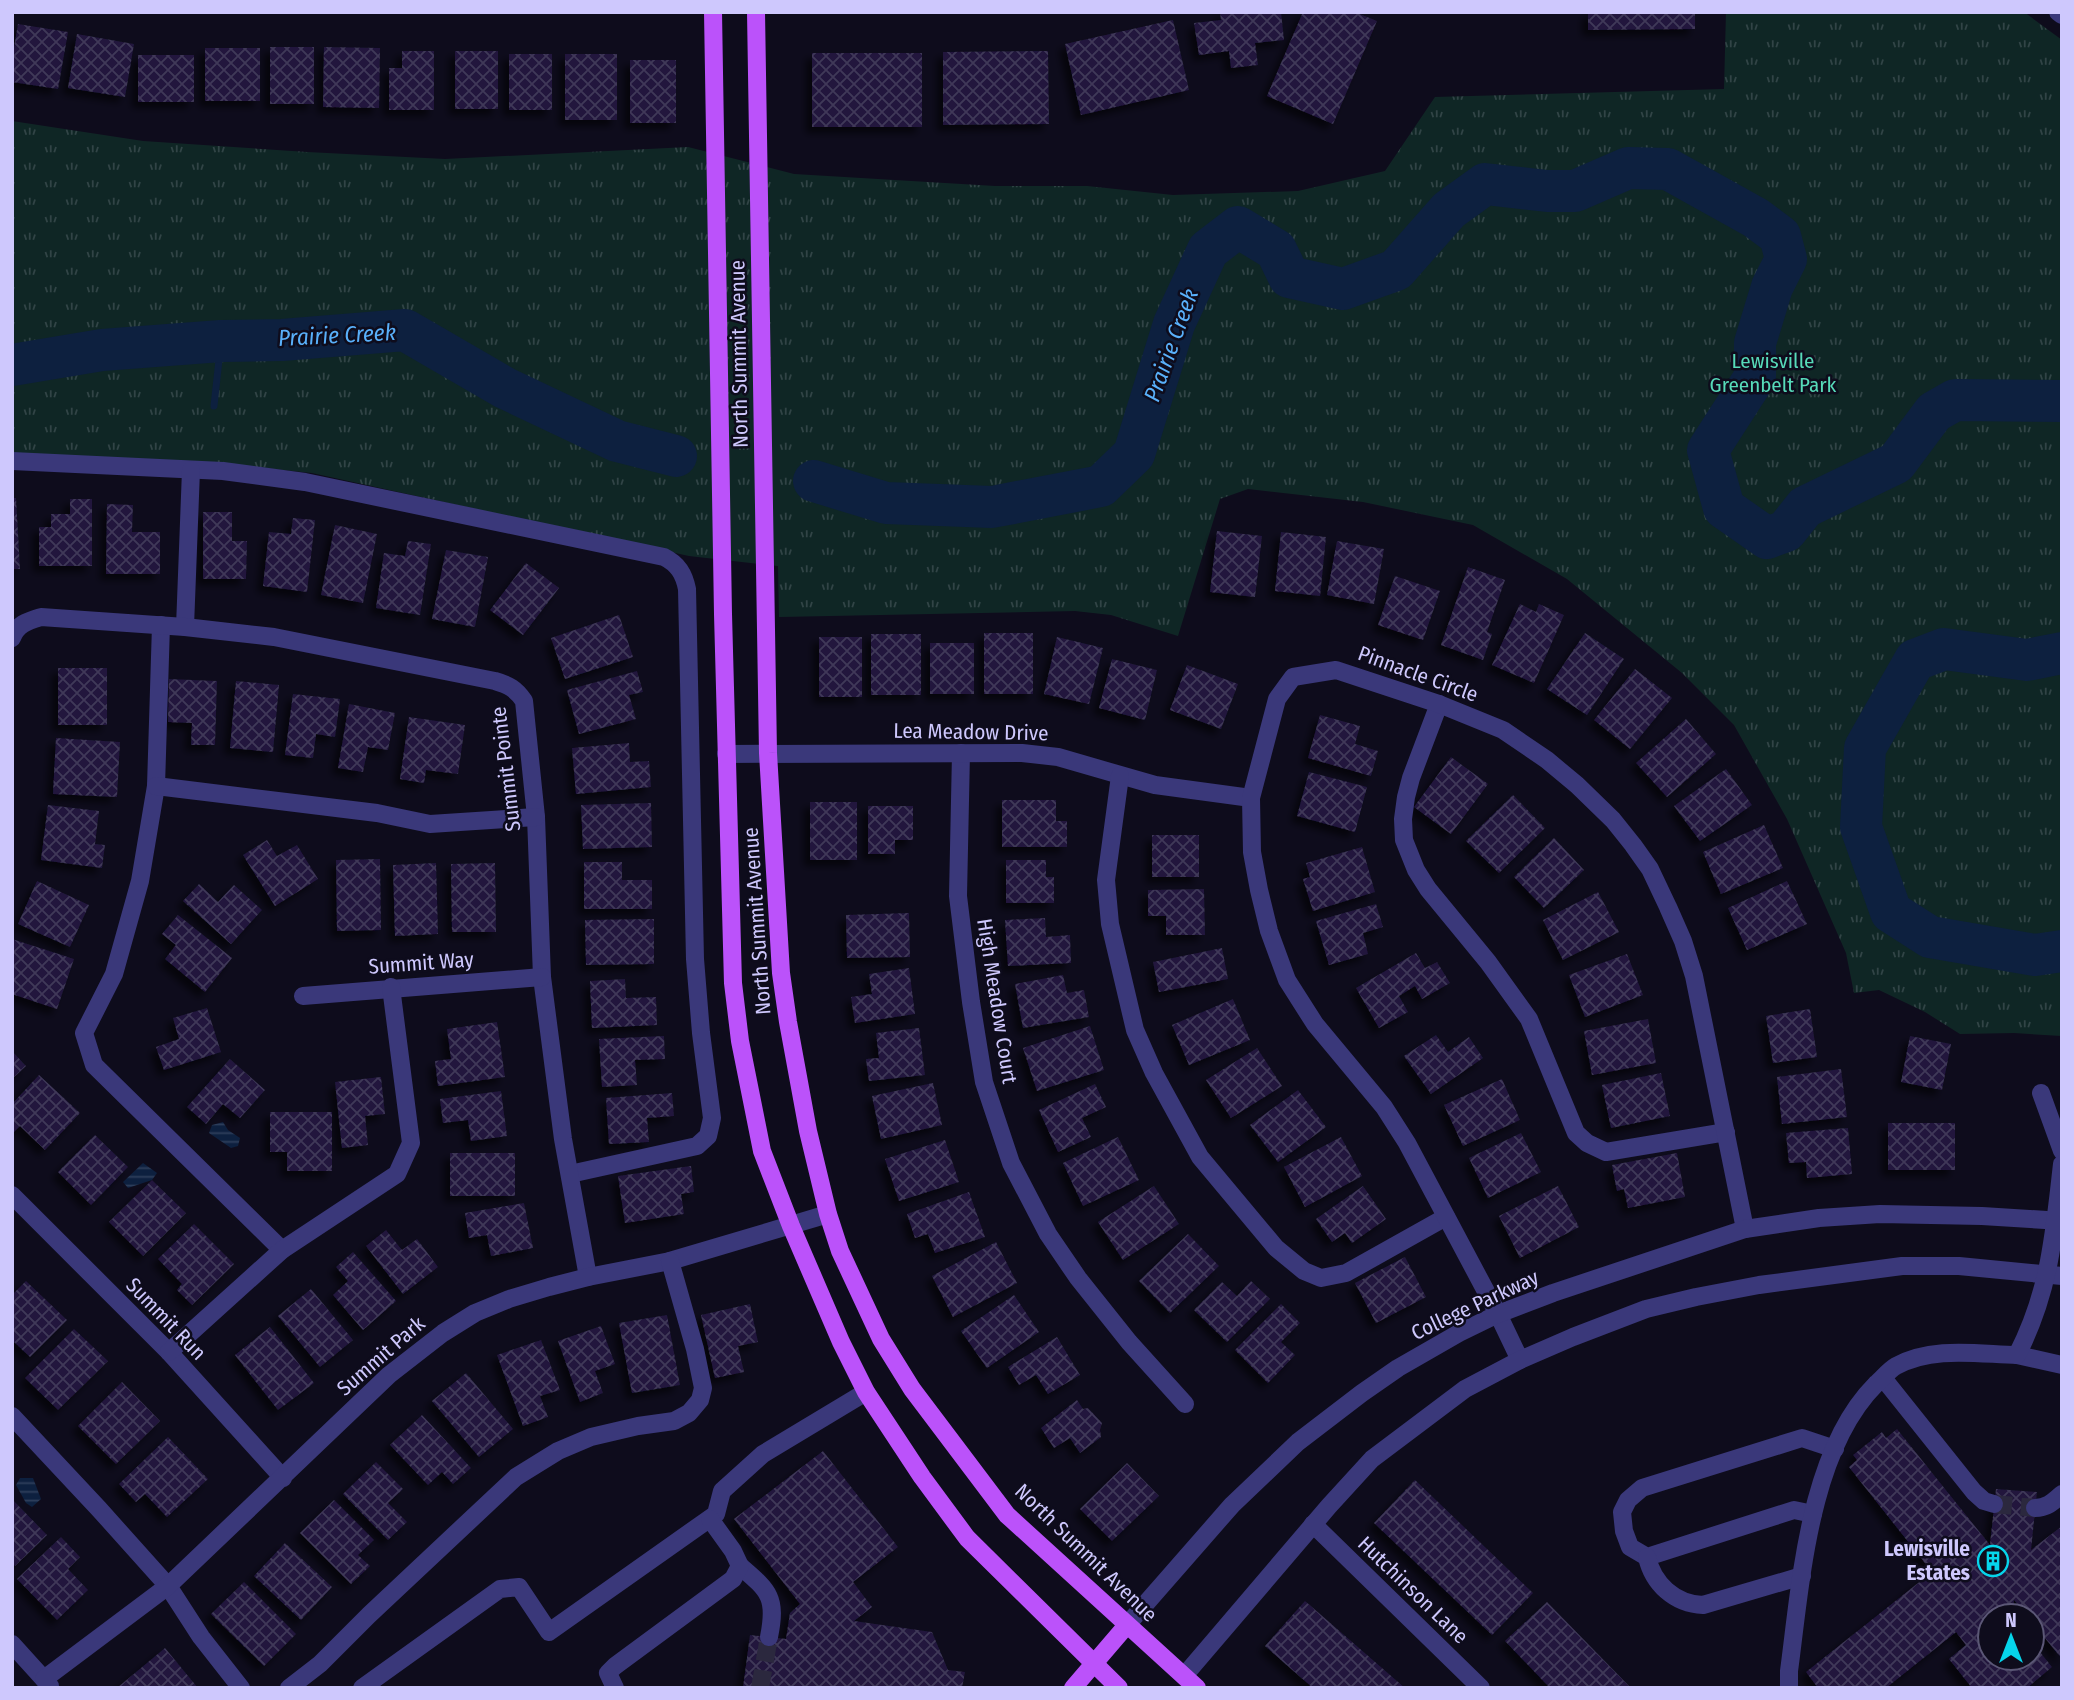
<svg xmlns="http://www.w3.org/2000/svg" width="2074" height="1700" font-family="'Fira Sans Condensed',sans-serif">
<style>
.grass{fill:url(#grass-tufts)}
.water{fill:url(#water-rules)}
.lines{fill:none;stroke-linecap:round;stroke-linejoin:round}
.stream{stroke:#0d203f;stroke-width:7}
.river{stroke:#0d203f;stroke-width:42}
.building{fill:url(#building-cross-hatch);filter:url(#shadow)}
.minor-tunnel{stroke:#2b283e;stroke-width:18;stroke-dasharray:18 9;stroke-linecap:butt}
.minor{stroke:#3a387a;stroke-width:18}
.major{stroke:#bb52fa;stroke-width:18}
.labels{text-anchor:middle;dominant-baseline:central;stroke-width:5;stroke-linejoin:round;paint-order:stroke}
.street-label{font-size:21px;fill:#cec8fd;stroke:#0e0c1c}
.park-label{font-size:21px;fill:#57dab9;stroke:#0e0c1c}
.poi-label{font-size:21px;font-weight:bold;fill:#cec8fd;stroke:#0e0c1c;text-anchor:end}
.water-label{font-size:23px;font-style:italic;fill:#59b0fa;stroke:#0e0c1c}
</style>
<defs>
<pattern id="grass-tufts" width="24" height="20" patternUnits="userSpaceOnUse" patternTransform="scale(1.75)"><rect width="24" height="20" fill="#0f2625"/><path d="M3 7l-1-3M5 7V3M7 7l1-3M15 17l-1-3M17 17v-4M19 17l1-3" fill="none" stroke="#314446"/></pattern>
<pattern id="water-rules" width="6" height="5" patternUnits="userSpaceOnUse" patternTransform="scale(1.75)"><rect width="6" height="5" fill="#0d203f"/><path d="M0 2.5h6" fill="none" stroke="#2f3f5c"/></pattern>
<pattern id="building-cross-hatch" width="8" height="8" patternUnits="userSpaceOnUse" patternTransform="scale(1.75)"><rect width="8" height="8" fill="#20183c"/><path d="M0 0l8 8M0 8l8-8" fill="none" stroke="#3f3859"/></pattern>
<filter id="shadow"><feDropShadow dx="-6" dy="6" stdDeviation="3.5" flood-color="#0009"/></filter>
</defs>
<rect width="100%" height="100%" fill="#0e0c1c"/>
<path class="grass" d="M1726,12h298l38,28v996l-48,-3 -54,1 -35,-22 -46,-22 -25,3 -8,-40 -59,-134 -53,-94 -52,-52 -115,-94 -94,-54 -110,-23 -115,-13 -28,10 -42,137 -67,-21 -36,-4 -296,6 -1,-51 -89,-10 -377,-83 -87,-9 -213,-9v-334l131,20 164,11 138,7 243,-12 106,27 201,12h92l86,9 125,-4 87,-20 50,-74 289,-8z"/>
<g class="water">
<path d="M223,1122l5,8 12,8 -2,8 -7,2 -22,-15 3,-8z"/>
<path d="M143,1163l14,10 -5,7 -24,8 -5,-6z"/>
<path d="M20,1478h13l8,21 -9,8 -6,-4 -10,-18z"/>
</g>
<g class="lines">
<path class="stream" d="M214,406l7,-65"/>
<g class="river">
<path d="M12,365l90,-15 119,-9 61,-1 123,-10 100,58 112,53 59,15"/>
<path d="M814,481l72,22 106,4 109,-21 33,-32 40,-130 34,-74 30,-23 38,23 13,27 54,12 53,-19 53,-60 36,-26 62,7h28l53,-23 40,1 88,49 24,18 6,23 -14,28 -17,56v34l-47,73 16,58 43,30 19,-7 19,-24 91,-44 38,-51 21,-12 107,1"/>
<path d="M2062,653l-35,7 -83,-11 -29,11 -50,88 -4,79 30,85 39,25 105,18 27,-4"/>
</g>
</g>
<g class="building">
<path d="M1220,12h61l3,28 -29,3 3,22 -27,3 -2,-17 -30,4 -5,-32 27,-3z"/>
<path d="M1303,12h52l22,9 -44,103 -66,-28z"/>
<path d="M1588,12h107v17l-107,1z"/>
<path d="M1173,20l16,70 -108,25 -16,-71z"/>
<path d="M18,24l50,8 -10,57 -46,-7v-22z"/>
<path d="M77,34l57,10 -9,53 -57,-9z"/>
<rect x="270" y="47" width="44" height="57"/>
<path d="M324,47l56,1 -1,60 -56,-1z"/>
<rect x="205" y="48" width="55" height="53"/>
<path d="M402,51h32v59h-45v-42h13z"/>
<rect x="455" y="51" width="43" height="58"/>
<path d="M1048,51l1,73 -106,1v-73z"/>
<rect x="812" y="53" width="110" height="74"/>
<rect x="509" y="54" width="43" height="56"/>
<rect x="565" y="54" width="52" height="66"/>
<rect x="138" y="55" width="56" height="47"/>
<rect x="630" y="60" width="46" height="63"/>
<path d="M12,498h4l4,71h-8z"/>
<path d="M70,499h22v67h-53v-39h12v-13h19z"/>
<path d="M107,504l26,1 -1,27h28v42h-54z"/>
<path d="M203,512h29v29h15l-1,38h-43z"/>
<path d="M293,518l22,2 -8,72 -44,-6 6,-54 22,2z"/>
<path d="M335,525l42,9 -14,69 -42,-8z"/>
<path d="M1217,531l45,5 -7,61 -45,-5z"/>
<path d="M1281,532l45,5 -6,59 -45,-5z"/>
<path d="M408,541l23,3 -11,71 -44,-7 8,-55 21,3z"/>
<path d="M1337,541l47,8 -10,55 -47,-9z"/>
<path d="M446,550l42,7 -13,70 -43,-8z"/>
<path d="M526,563l33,25 -36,47 -33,-25z"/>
<path d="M1468,567l37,13 -18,52 5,2 -9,26 -42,-15z"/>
<path d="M1395,576l45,15 -17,49 -45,-15z"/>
<path d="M1520,604l16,8 3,-8 25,11 -30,68 -42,-18z"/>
<path d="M619,615l14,42 -68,22 -14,-41z"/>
<rect x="984" y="633" width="49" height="61"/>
<path d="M1585,633l39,26 -37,56 -40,-26z"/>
<rect x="871" y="634" width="50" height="61"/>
<rect x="819" y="637" width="43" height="60"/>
<path d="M1057,637l46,11 -14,56 -45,-10z"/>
<rect x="930" y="643" width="44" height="51"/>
<path d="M1112,659l45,11 -12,50 -46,-12z"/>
<path d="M1187,665l51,19 -17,45 -51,-19z"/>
<rect x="58" y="668" width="49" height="57"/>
<path d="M1635,669l37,29 -42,51 -36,-29z"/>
<path d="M637,671l6,21 -14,3 7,24 -57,15 -12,-44z"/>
<path d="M169,679l48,2 -2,64h-24l1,-22 -24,-1z"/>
<path d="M236,681l43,4 -6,67 -43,-4z"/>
<path d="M293,694l47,5 -5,38 -19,-3 -3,24 -28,-3z"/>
<path d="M349,704l46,9 -7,37 -20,-3 -5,25 -25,-4z"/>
<path d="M1320,715l40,11 -5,18 23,7 -7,25 -63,-18z"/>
<path d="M409,717l56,8 -7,49 -32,-4 -2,13 -24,-4z"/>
<path d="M1686,719l30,35 -49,43 -31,-34z"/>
<path d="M56,738l64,4 -3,55 -64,-3z"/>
<path d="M629,743l1,19 19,-1 2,26 -75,7 -4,-46z"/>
<path d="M1451,757l37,27 -37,50 -37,-27z"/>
<path d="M1726,769l26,36 -52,36 -26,-35z"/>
<path d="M1309,772l58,15 -12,45 -58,-16z"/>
<path d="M1513,795l32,33 -46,45 -33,-32z"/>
<path d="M1002,800h54v21h11v26h-65z"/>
<rect x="810" y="802" width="47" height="58"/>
<path d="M651,803l1,44 -69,2 -2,-44z"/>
<path d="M48,805l51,6 -4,33 10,1 -3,23 -61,-8z"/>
<path d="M868,806h45v34h-18v14h-27z"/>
<path d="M1764,825l19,43 -62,26 -18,-42z"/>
<rect x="1152" y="835" width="47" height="42"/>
<path d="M1554,838l30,32 -40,38 -30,-31z"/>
<path d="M267,840l10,16 20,-11 21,34 -43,27 -32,-51z"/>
<path d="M1362,847l13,45 -62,19 -10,-32 7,-2 -4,-14z"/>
<path d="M380,859l1,71 -44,1 -1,-71z"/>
<path d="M1006,860h40v17h8v26h-48z"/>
<path d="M584,862h38v18h30v29h-68z"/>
<path d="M436,863l2,71 -43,2 -2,-71z"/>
<path d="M495,863l1,69h-44l-1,-68z"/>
<path d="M37,881l52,24 -19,42 -52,-23z"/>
<path d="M1787,881l20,43 -60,26 -19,-42z"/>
<path d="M199,884l19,18 16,-17 28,25 -31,34 -48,-43z"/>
<path d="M1204,889l1,46h-39v-19h-18v-26z"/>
<path d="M1598,892l21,40 -56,28 -20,-40z"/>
<path d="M1376,904l7,23 -20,6 5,21 -39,11 -13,-44z"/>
<path d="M909,913l1,44 -63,1 -1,-43z"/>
<path d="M178,915l54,43 -27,34 -40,-33 11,-14 -14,-11z"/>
<path d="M1045,918l1,19 24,-2 1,28 -63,3 -3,-46z"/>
<path d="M654,919v45l-68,1 -1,-45z"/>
<path d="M12,939l62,20 -17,50 -45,-15z"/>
<path d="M1222,948l6,31 -69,13 -6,-30z"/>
<path d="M1416,953l9,15 12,-6 13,21 -28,16 -7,-13 -16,10 9,16 -29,16 -23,-40z"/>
<path d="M1627,954l16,41 -58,22 -16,-42z"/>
<path d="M909,968l6,46 -60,9 -4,-26 21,-3 -3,-20z"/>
<path d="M1063,975l4,18 17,-3 5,27 -66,11 -8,-44z"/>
<path d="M625,979l1,19 30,-1 1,28 -65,3 -2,-47z"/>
<path d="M1233,999l17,41 -61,25 -17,-40z"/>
<path d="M207,1008l14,44 -57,18 -8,-23 23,-8 -6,-21z"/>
<path d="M1810,1009l7,48 -44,6 -7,-47z"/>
<path d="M1648,1019l8,44 -64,12 -8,-44z"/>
<path d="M497,1022l8,55 -67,9 -3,-25 16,-2 -4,-30z"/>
<path d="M1090,1026l14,44 -67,21 -14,-43z"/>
<path d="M919,1028l6,47 -56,6 -3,-22 13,-1 -3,-25z"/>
<path d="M1436,1035l12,17 21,-15 14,21 -52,36 -27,-38z"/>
<path d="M664,1036l1,23 -30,1 2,25 -35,2 -3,-48z"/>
<path d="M1910,1036l41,8 -9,46 -41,-8z"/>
<path d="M1257,1048l25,38 -51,32 -25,-38z"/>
<path d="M12,1051l14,15 -14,13z"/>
<path d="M230,1059l35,31 -25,28 -17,-14 -17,20 -19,-17z"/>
<path d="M1841,1069l6,48 -65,7 -5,-47z"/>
<path d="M1661,1073l9,43 -59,12 -9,-43z"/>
<path d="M39,1075l41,38 -35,37 -25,-24 -6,6 -2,-2v-26z"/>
<path d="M381,1077l4,37 -20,2 3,29 -26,3 -7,-66z"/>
<path d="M1502,1079l18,41 -57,26 -19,-41z"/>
<path d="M933,1083l9,42 -61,14 -9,-43z"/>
<path d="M1095,1084l11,23 -24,11 9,19 -33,15 -19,-42z"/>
<path d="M1298,1090l28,37 -48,35 -28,-37z"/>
<path d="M501,1091l6,45 -36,5 -3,-21 -25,3 -3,-24z"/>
<path d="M672,1093l2,23 -27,2 2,24 -40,2 -3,-46z"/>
<path d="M270,1112h62v59h-45v-19h-17z"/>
<rect x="1888" y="1123" width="67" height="47"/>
<path d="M1848,1128l4,46 -45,4 -1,-16 -17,1 -3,-30z"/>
<path d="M1521,1133l20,39 -53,26 -19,-40z"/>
<path d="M95,1135l33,32 -37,38 -33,-33z"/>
<path d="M1118,1137l21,43 -56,26 -20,-43z"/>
<path d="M1341,1137l21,39 -57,31 -21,-40z"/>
<path d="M945,1140l14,42 -60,19 -14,-42z"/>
<rect x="450" y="1153" width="65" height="43"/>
<path d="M1677,1153l8,44 -57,11 -4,-19 -7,2 -5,-26z"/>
<path d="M691,1166l3,26 -13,2 3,20 -59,9 -7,-47z"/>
<path d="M152,1180l34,33 -43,43 -34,-34z"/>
<path d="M1154,1186l25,38 -56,36 -25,-38z"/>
<path d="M1363,1186l23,33 -34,24 -7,-10 -13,9 -16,-23z"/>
<path d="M1558,1186l21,41 -59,31 -21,-42z"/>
<path d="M969,1192l16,45 -50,16 -7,-19 -13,4 -8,-24z"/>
<path d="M524,1203l9,45 -42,8 -4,-21 -18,3 -4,-25z"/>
<path d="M194,1224l40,40 -42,41 -15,-15 5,-6 -24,-25z"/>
<path d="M386,1230l16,20 15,-11 21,28 -35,27 -37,-48z"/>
<path d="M1188,1234l31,32 -49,47 -31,-32z"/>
<path d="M996,1242l21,41 -64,34 -21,-41z"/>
<path d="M353,1252l43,49 -33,29 -30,-35 15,-14 -12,-14z"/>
<path d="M1405,1257l21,40 -50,26 -21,-40z"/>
<path d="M26,1281l41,39 -37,37 -18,-17v-45z"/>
<path d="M1251,1281l19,18 -43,43 -33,-32 28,-28 15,14z"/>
<path d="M311,1289l42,51 -33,27 -42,-51z"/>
<path d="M1014,1295l25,37 -52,36 -26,-37z"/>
<path d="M750,1304l8,38 -20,4 6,26 -29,6 -14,-63z"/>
<path d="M1281,1304l19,19 -19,19 14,13 -27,28 -33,-33z"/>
<path d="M667,1315l13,70 -48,8 -13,-70z"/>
<path d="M601,1326l14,38 -20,7 8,22 -23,9 -22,-61z"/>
<path d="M270,1327l44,56 -36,27 -43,-55z"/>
<path d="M74,1329l34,32 -50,49 -33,-32z"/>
<path d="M1057,1337l23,38 -32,19 -12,-19 -17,10 -11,-18z"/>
<path d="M541,1340l19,50 -20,6 8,21 -25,9 -26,-71z"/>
<path d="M466,1373l47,56 -34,28 -47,-56z"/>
<path d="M122,1382l38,39 -44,43 -38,-38z"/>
<path d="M1077,1400l6,9 5,-1 14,15 -2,7 1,7 -21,16 -10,-15 -16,10 -13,-20z"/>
<path d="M422,1415l49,53 -18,16 -11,-12 -14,13 -38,-40z"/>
<path d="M1897,1429l93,116 6,-56 41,3 -6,58 31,-24v133l-30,-37v-6h-5l-13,-16 -1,16h-23v42h42v-16l20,25 -25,21h-55l-23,-29 17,-14 -10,-13 -70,56h-68l-12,-16 126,-100 -83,-105 8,-7 -4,-5 29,-23 4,6z"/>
<path d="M168,1437l40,42 -41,38 -22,-23 -9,8 -17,-18z"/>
<path d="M823,1451l75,96 -45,35 19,25 -18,14 78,11 16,38 17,2 -3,16h-219l7,-53 36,4 4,-26 10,-9 -66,-85z"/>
<path d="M376,1462l27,27 -15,14 19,19 -19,18 -45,-46z"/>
<path d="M1127,1463l32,33 -47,45 -32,-32z"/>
<path d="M1415,1480l118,113 -41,42 -118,-112z"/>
<path d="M12,1499l35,36 -32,31 -3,-3z"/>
<path d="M334,1500l40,40 -16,15 12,11 -19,18 -51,-51z"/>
<path d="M61,1537l19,20 -12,12 20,21 -31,30 -40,-41z"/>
<path d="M285,1543l47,44 -31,33 -47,-44z"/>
<path d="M244,1582l52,52 -32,32 -53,-52z"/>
<path d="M1305,1601l100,87h-92l-48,-42z"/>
<path d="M1547,1602l84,86h-81l-45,-47z"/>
<path d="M165,1648l33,40h-81z"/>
</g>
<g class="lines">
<g class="minor-tunnel">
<path d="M1994,1504l41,4"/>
<path d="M760,1688l9,-51"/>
</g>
<g class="minor">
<path d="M2058,12l4,3"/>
<path d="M12,461l211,10 82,11 359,75c14,7 20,17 23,32l8,370 6,74 11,85 -4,18 -11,10 -127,28"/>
<path d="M161,625l-5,161 -16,95 -26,93 -30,59 10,32 188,185"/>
<path d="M185,627l6,-157"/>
<path d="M12,638c5,-14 16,-17 29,-21l144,10 89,10 221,44c14,4 21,8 29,20l12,116 6,160 21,162 25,138"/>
<path d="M1439,704l-28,74 -5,19 -3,22 1,21 12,30 12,19 60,73 41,57 47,114 11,10 19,9 120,-20"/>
<path d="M961,753l-3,143 13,106 13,80 27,81 37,71 30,44 51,64 56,62"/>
<path d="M726,754l296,-1 36,4 97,28 96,13"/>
<path d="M1120,776l-14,104 4,44 25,106 19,43 46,84 76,91 28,23 17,7 25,-5 100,-56"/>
<path d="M156,786l221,27 53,11 106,-7"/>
<path d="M303,996l239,-19"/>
<path d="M2041,1093l21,58"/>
<path d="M12,1195l157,157 114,126"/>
<path d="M169,1352l113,-102 115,-76 14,-31 -20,-156"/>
<path d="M2017,1355l45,10"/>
<path d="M1520,1360l-22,-46 -91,-171 -23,-36 -69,-83 -28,-44 -18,-49 -10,-41 -7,-38 -1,-54 26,-99 16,-22 43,-7 103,34 64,26 44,30 30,25 36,35 20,25 17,24 18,38 15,34 11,35 51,253"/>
<path d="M1883,1378l91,114 10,9 10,3"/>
<path d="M12,1416l87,93 69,77 33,51 40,51"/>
<path d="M2035,1508c12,0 18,-6 27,-14"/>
<path d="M1813,1514l-19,-4 -147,47 -17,-10 -6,-16 -2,-19 6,-12 14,-12 160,-50 33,11"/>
<path d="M1313,1524l168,164"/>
<path d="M1647,1557c6,27 28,47 56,48l99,-29"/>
<path d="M740,1566c29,25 37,31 29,71"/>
<path d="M1127,1625l105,-120 66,-63 64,-49 36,-25 61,-35 39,-19 55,-21 192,-64 74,-11 61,-4 102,2 80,5"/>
<path d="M12,1644l38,42"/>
<path d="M1184,1676l145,-170 43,-47 93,-70 55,-29 53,-23 73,-28 50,-12 63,-12 143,-19h57l103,10"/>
<path d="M44,1679l124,-93 221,-211 54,-42 32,-20 34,-14 40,-12 39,-10 82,-16 158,-47"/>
<path d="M289,1688l31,-24 49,-49 147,-138 42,-26 33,-14 47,-11 36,-5 15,-8 11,-13 3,-12 -8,-39 -25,-88"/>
<path d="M362,1688l138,-99 19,-2 30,45 167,-118 6,-23 41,-37 103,-62"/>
<path d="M615,1688l-7,-15 7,-7 118,-87 7,-13 -7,-15 -23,-32"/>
<path d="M1789,1688v-17c12,-90 20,-220 87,-287 6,-5 13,-14 20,-18 36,-20 81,-12 121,-11 33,-64 37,-121 45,-191"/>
</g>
<g class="major">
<path d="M713,12l10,602 10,369 7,58 22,110 29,75 50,116 25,50 56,85 45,61 152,150"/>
<path d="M756,12l12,741 13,220 7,49 20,109 20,83 12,37 41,88 31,50 95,126 190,173"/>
<path d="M1073,1688l54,-63"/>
</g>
</g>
<defs>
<g id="building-ring" transform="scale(1.575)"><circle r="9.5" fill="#0e0c1c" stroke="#06d5eb" stroke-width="1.5"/><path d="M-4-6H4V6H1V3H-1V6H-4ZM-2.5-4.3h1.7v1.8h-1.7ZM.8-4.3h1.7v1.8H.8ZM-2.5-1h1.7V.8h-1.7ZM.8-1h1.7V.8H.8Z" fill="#06d5eb"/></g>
</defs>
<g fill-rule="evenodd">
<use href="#building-ring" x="1993" y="1561"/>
</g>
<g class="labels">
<g class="street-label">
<text transform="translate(739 354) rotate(-91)">North Summit Avenue</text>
<text transform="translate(1418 674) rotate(20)">Pinnacle Circle</text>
<text transform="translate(971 732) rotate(1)">Lea Meadow Drive</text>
<text transform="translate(506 769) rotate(-97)">Summit Pointe</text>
<text transform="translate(757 921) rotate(-94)">North Summit Avenue</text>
<text transform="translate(421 963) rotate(-4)">Summit Way</text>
<text transform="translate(997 1001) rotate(81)">High Meadow Court</text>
<text transform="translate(1475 1305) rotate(-25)">College Parkway</text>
<text transform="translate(166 1319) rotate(46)">Summit Run</text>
<text transform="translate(381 1356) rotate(-41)">Summit Park</text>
<text transform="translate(1086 1553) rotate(44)">North Summit Avenue</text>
<text transform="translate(1413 1590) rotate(44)">Hutchinson Lane</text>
</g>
<g class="park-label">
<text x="1773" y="361">Lewisville<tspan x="1773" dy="24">Greenbelt Park</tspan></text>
</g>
<g class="poi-label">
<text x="1970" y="1549">Lewisville<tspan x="1970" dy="24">Estates</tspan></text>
</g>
<g class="water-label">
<text transform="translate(337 335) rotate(-3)">Prairie Creek</text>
<text transform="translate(1171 345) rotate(-70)">Prairie Creek</text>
</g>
</g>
<rect width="2074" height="1700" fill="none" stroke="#cec8fd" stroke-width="28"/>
<g transform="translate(2011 1637)"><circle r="33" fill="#0e0c1c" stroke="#5b5776" stroke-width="2"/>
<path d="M0-5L12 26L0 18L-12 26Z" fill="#06d5eb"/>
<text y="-10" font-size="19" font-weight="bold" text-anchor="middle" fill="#cec8fd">N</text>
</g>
</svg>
